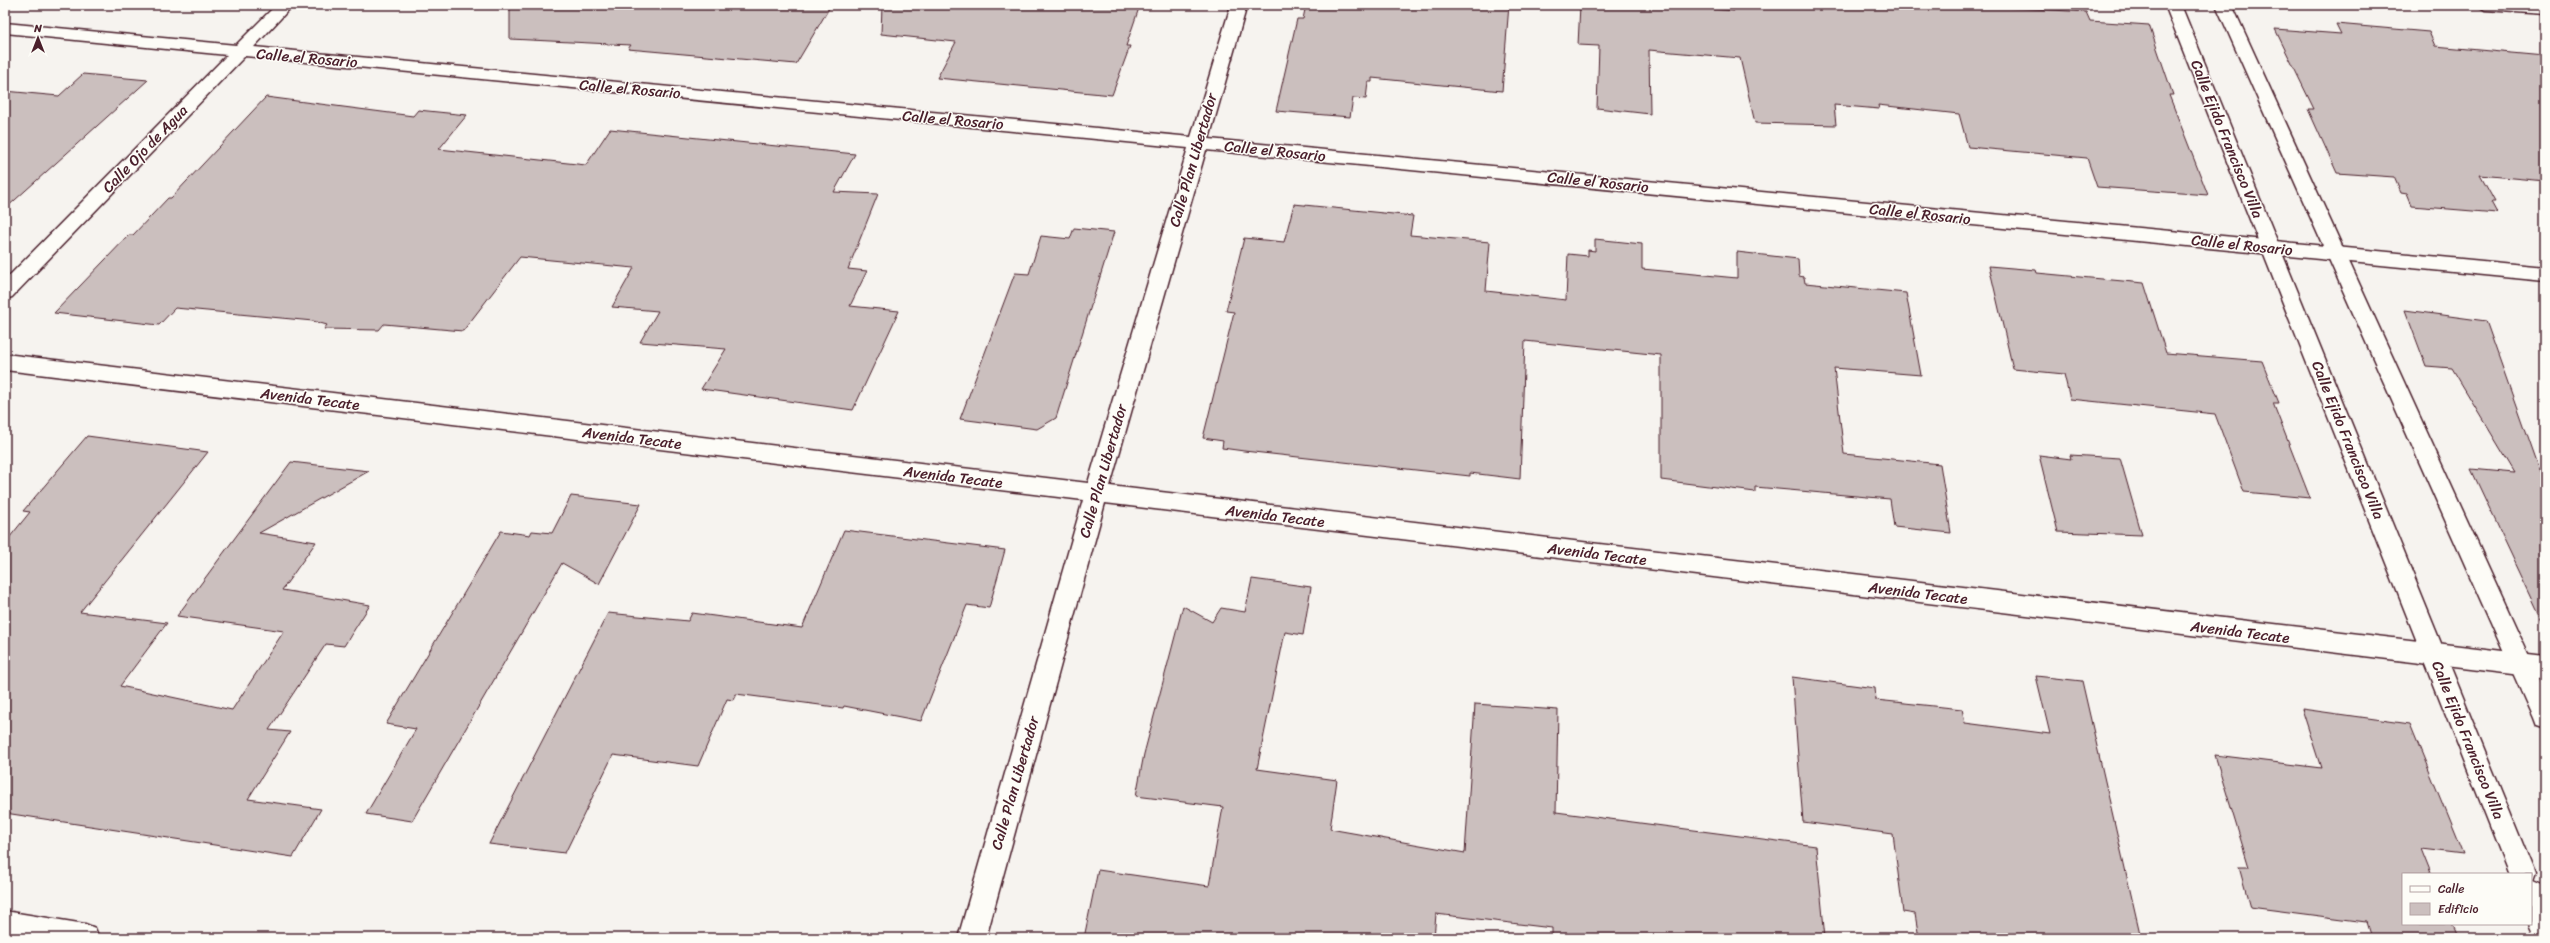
<svg xmlns="http://www.w3.org/2000/svg" width="2550" height="943" font-family="Sriracha,sans-serif">
<style>
.building{fill:#cbbfbe;stroke:#4a1f2b}
.lines{fill:none;stroke-linecap:round;stroke-linejoin:round}
.minor-casing{stroke:#4a1f2b;stroke-width:3}
.tertiary-casing{stroke:#4a1f2b;stroke-width:3}
.minor{fill:#fdfcf7;fill-rule:evenodd}
.tertiary{fill:#fdfcf7;fill-rule:evenodd}
.labels{text-anchor:middle;dominant-baseline:central;stroke-width:3;stroke-linejoin:round;paint-order:stroke}
.street-label{font-size:15px;fill:#4a1f2b;stroke:#fdfcf7}
</style>
<rect width="100%" height="100%" fill="#f6f3ef"/>
<filter id="ink" filterUnits="userSpaceOnUse"><feTurbulence type="fractalNoise" baseFrequency=".025" numOctaves="2"/><feDisplacementMap in="SourceGraphic" scale="8" xChannelSelector="R" yChannelSelector="G"/><feConvolveMatrix kernelMatrix="1 2 1 2 8 2 1 2 1" color-interpolation-filters="sRGB"/></filter>
<g filter="url(#ink)">
<g class="building">
<path d="M510,5h321l-35,59 -168,-15 3,-4 -121,-6z"/>
<path d="M882,5h258l-14,41h4l-18,49 -175,-17 19,-36 -75,-8z"/>
<path d="M1306,5h203l-7,86 -130,-13v4h-4l-2,17 -13,-1 -3,19 -74,-6 21,-92h6z"/>
<path d="M1580,5h86l68,6 -1,-6h266l1,2 86,5 4,9 59,4 24,70h-4l39,100 -111,-8 -10,-29 -119,-11 -9,-33 -81,-9 1,4 -45,-4 2,20 -81,-2 -15,-65 -91,-8 1,64 -53,-6 2,-62 -21,-1z"/>
<path d="M2336,24l93,8 6,14 110,10v125l-65,-6 15,27h-4l6,11 -85,-7 -5,-12 -6,-1 -7,-16 -57,-4 -29,-64h6l-39,-80 66,5z"/>
<path d="M83,74l65,6 -143,129v-118l54,5z"/>
<path d="M266,97l147,19 5,-6 49,5 -28,34 147,16 24,-36 245,25 -21,38 44,2 -30,75 19,2 -17,35 49,5 -46,99 -152,-21 25,-40 -86,-7 18,-31 -46,-4 22,-39 -114,-11 -57,74 -79,-7 -5,6 -55,-1 3,-4 -14,-4 -138,-13 -16,17 -105,-12 75,-78h4l35,-37h3z"/>
<path d="M1294,204l119,12 -3,19 80,7 -4,49 80,9 2,-46 20,2v-6l7,1v-12l47,5v25l95,9v-26l61,7 1,17 5,1 1,6 101,10 15,82 -87,-7 10,86 96,10 11,69 -57,-6 -4,-28 -135,-12v5l-94,-12v-125l-136,-14 -5,138 -50,-6v3l-226,-25 -22,-3 1,-7 -20,-3 31,-126 -8,-1 18,-73 40,4z"/>
<path d="M1074,228l40,4 -58,186 -19,11 -77,-10 55,-146 14,1 12,-38 29,3z"/>
<path d="M1989,266l47,4 1,3 107,10 22,70 96,8 17,42h-6l37,95 -66,-6 -29,-78 -145,-15 -6,-25 -51,-5z"/>
<path d="M2405,310l81,11 55,155h4v150l-74,-157 44,4 -63,-105 -26,-2z"/>
<path d="M87,436l121,16 -128,160 87,11 -47,63 112,24 52,-79 -107,-15 114,-154 78,9 -110,62 57,9 -34,48 88,15 -26,41 -18,-2 -57,86 21,2 -42,67 73,10 -28,48 -288,-44v-270l25,-31 -7,-1z"/>
<path d="M2039,455l32,4 -1,-4 50,3 22,77 -84,-3z"/>
<path d="M571,496l70,8 -42,80 -37,-21 -150,258 -46,-7 50,-85 -30,-5 115,-193 29,4 2,-4 20,2z"/>
<path d="M844,530l161,20 -16,58 -22,-3 -46,116 -77,-15 -1,2 -107,-14 -3,6 -6,-1 -29,67 -85,-11 -48,98 -76,-9 119,-231 80,8 4,-8 110,15z"/>
<path d="M1252,579l59,8 -8,48 -18,-3 -28,137 80,11 -7,49 135,24 10,-149 83,6 -2,102 260,34 9,92h-273v-10l-116,-14 -2,24h-350l14,-68 111,16 14,-79 -87,-11 8,-42 39,-148 29,16 9,-14 24,4z"/>
<path d="M2036,676l46,5 59,257h-222l-4,-24 -12,-2 -10,-78 -90,-12 -11,-145 83,11 1,12 86,9 3,14 85,11z"/>
<path d="M2302,709l108,15 53,130 -42,-5 10,25h-28v50h48l6,14h-86l-5,-16 -116,-15 -11,-40h10l-34,-112 106,13z"/>
</g>
<g class="lines">
<g class="minor-casing">
<g id="minor">
<path d="M276,5h17l-39,42 937,90 40,-132h16l-38,134 1336,128v14l-1339,-131 -96,336 1435,170v22l-1440,-175 -119,435h-28l125,-438 -1078,-130v-16l1083,129 100,-335 -943,-92 -233,241 -7,2v-19l222,-225 -222,-22v-10l231,22z"/>
<path d="M2477,5h68v9l-60,-4z"/>
</g>
</g>
<g class="tertiary-casing">
<g id="tertiary">
<path d="M2165,5h16l354,869 -3,8 9,4 4,10v42h-10l-6,-14h2v-50h-22z"/>
<path d="M2216,5h16l313,686v38l-9,-3 -3,-8z"/>
<path d="M5,911l80,13 10,4 4,10h-94z"/>
</g>
</g>
<use href="#minor" class="minor"/>
<use href="#tertiary" class="tertiary"/>
</g>
</g>
<g class="labels">
<g class="street-label">
<text transform="translate(307 58) rotate(5)">Calle el Rosario</text>
<text transform="translate(630 89) rotate(5)">Calle el Rosario</text>
<text transform="translate(953 120) rotate(5)">Calle el Rosario</text>
<text transform="translate(2227 139) rotate(68)">Calle Ejido Francisco Villa</text>
<text transform="translate(145 149) rotate(-46)">Calle Ojo de Agua</text>
<text transform="translate(1275 151) rotate(6)">Calle el Rosario</text>
<text transform="translate(1193 160) rotate(-74)">Calle Plan Libertador</text>
<text transform="translate(1598 182) rotate(6)">Calle el Rosario</text>
<text transform="translate(1920 214) rotate(6)">Calle el Rosario</text>
<text transform="translate(2242 245) rotate(6)">Calle el Rosario</text>
<text transform="translate(310 399) rotate(7)">Avenida Tecate</text>
<text transform="translate(632 438) rotate(7)">Avenida Tecate</text>
<text transform="translate(2348 440) rotate(68)">Calle Ejido Francisco Villa</text>
<text transform="translate(1103 471) rotate(-74)">Calle Plan Libertador</text>
<text transform="translate(953 477) rotate(7)">Avenida Tecate</text>
<text transform="translate(1275 516) rotate(7)">Avenida Tecate</text>
<text transform="translate(1597 554) rotate(7)">Avenida Tecate</text>
<text transform="translate(1918 593) rotate(7)">Avenida Tecate</text>
<text transform="translate(2240 632) rotate(7)">Avenida Tecate</text>
<text transform="translate(2468 740) rotate(68)">Calle Ejido Francisco Villa</text>
<text transform="translate(1015 783) rotate(-74)">Calle Plan Libertador</text>
</g>
</g>
<rect width="2550" height="943" fill="none" stroke="#fdfcf7" stroke-width="20"/>
<rect x="10" y="10" width="2530" height="923" fill="none" stroke="#4a1f2b" stroke-width="1.5" filter="url(#ink)"/>
<rect x="2402" y="873" width="130" height="52" fill="#fdfcf7" stroke="#b5a4a5"/>
<rect x="2410" y="886" width="20" height="6" fill="#fdfcf7" stroke="#b5a4a5"/>
<text x="2438" y="893" font-size="12" fill="#4a1f2b">Calle</text>
<rect x="2410" y="903" width="20" height="12" fill="#cbbfbe" stroke="#b5a4a5"/>
<text x="2438" y="913" font-size="12" fill="#4a1f2b">Edificio</text>
<g transform="translate(38 38)" stroke="#fdfcf7" stroke-width="3" paint-order="stroke">
<path d="M0-3L7 15L0 10L-7 15Z" fill="#4a1f2b"/>
<text y="-6" font-size="11" font-weight="bold" text-anchor="middle" fill="#4a1f2b">N</text>
</g>
</svg>
